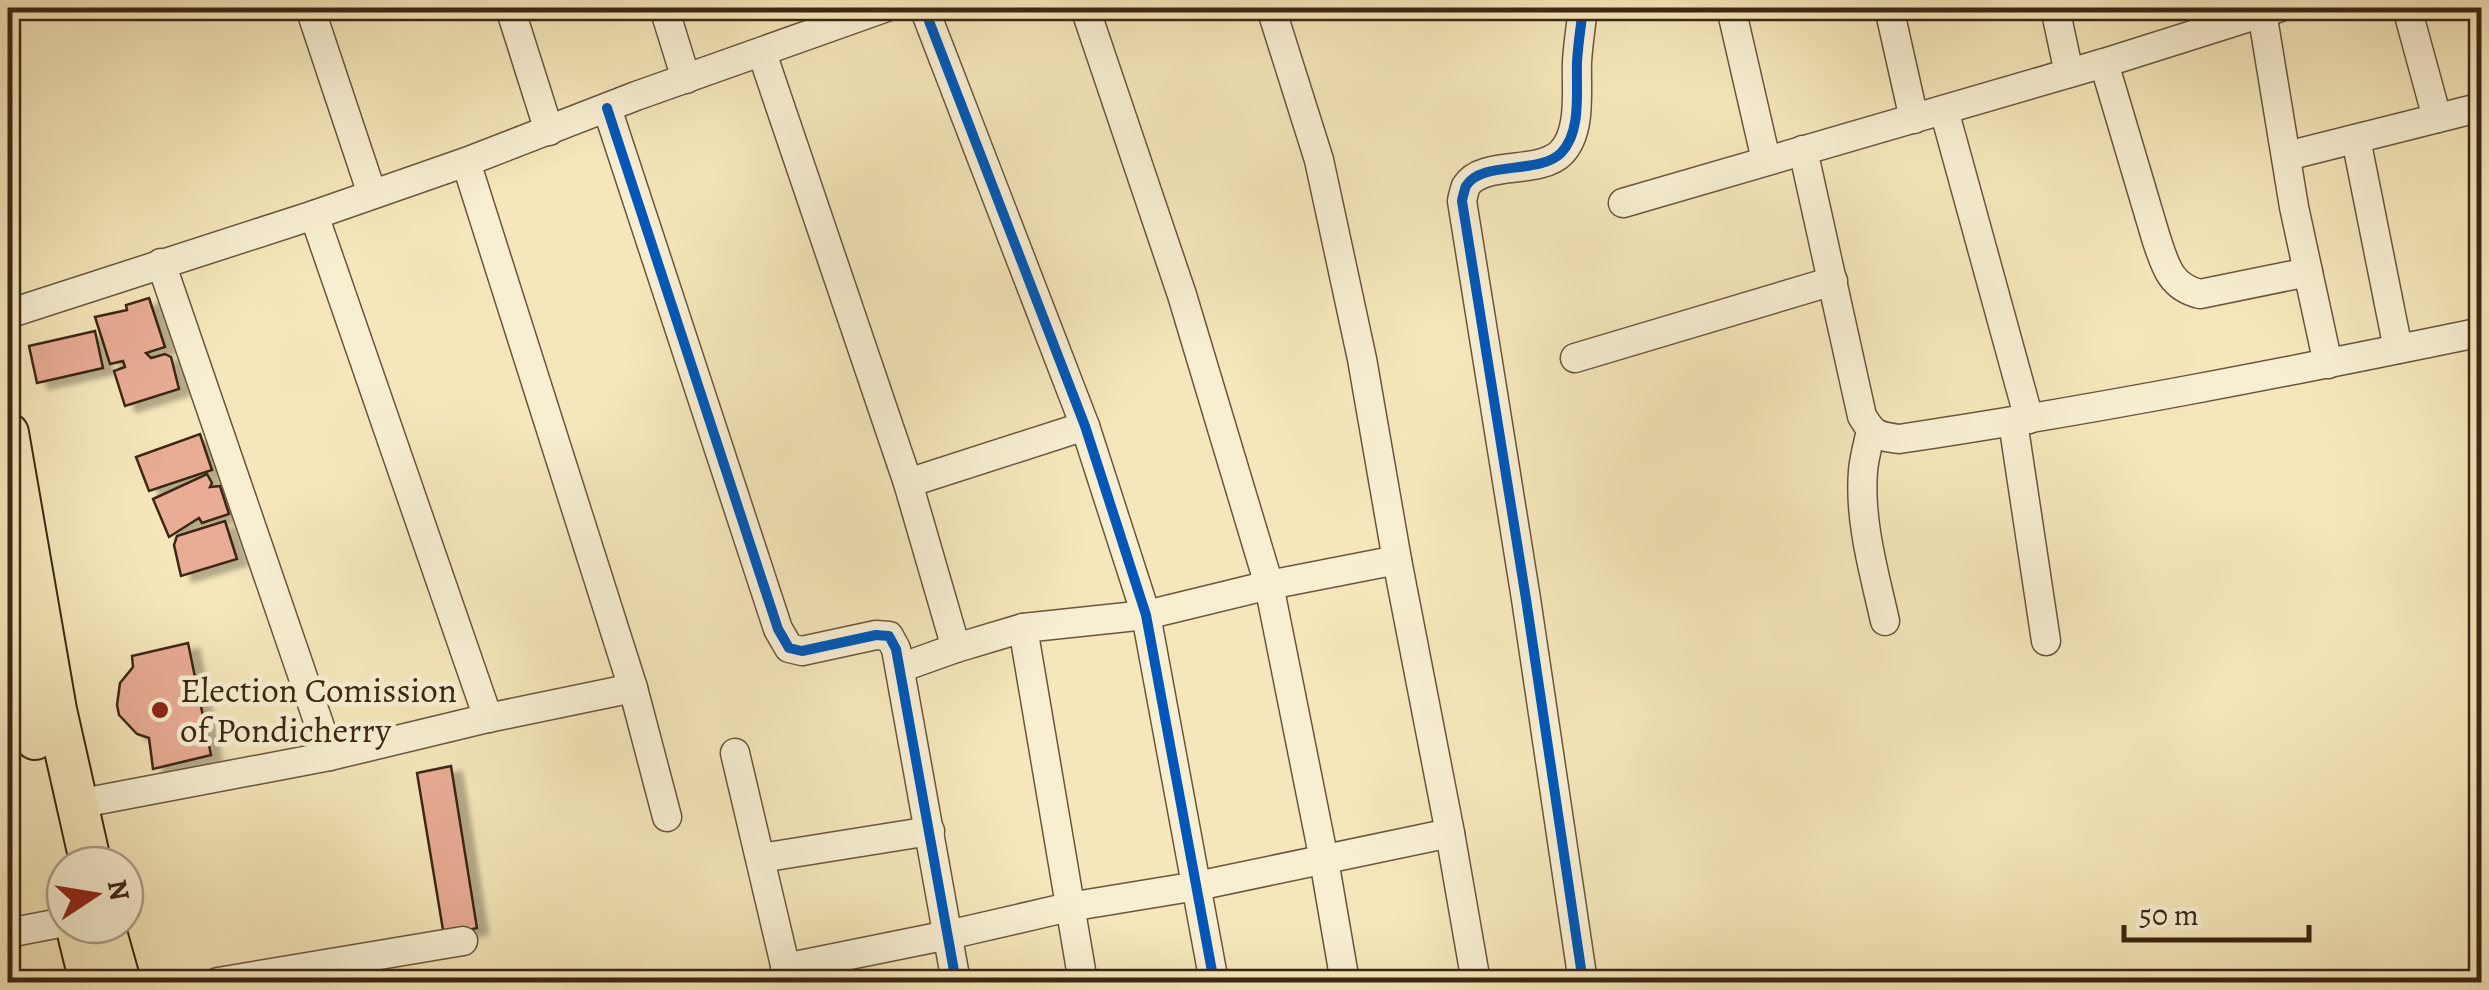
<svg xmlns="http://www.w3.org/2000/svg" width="2489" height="990" font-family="Alegreya,serif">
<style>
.building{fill:#e9ac95;stroke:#3c2613;stroke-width:2.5;filter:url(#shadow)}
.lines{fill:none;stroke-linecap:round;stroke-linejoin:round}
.minor-casing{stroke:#6a563d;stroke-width:31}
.highway-casing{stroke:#3c2613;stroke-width:44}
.minor{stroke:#f8efd3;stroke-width:28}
.highway{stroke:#f5e7bb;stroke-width:40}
.cycleway-casing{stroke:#f8efd3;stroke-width:16}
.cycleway{stroke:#0057b8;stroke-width:10}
.poi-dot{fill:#8f2418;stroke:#f8efd3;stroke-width:4}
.labels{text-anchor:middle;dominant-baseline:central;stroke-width:9;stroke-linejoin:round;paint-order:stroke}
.poi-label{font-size:35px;fill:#3c2613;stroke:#f8efd3;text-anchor:start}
</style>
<defs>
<filter id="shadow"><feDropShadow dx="11" dy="6" stdDeviation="2.5" flood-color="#0004"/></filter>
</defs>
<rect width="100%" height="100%" fill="#f5e7bb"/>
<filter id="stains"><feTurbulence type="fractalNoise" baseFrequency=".002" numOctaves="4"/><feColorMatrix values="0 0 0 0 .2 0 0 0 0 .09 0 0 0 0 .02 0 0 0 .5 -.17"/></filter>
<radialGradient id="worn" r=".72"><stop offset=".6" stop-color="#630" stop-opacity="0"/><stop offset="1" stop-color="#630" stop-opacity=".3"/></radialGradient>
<g class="building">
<path d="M149,298l16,49 -19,6 5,5 14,-4 6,3 8,32 -54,17 -11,-35 11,-4 -2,-6 -13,3 -15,-47 32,-7 -1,-5z"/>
<path d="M95,331l8,37 -66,15 -8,-37z"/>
<path d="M200,434l12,36 -63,21 -13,-34z"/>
<path d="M207,474l5,9 -2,4 10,-1 9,28 -27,9 -3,-5 -30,19 -16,-38z"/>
<path d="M225,521l12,38 -56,17 -7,-31 3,-9z"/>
<path d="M188,643l23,112 -58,14 -4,-31 -12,-4 -18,-19 -2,-10 3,-22 13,-16 -1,-11z"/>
<path d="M451,766l26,162 -33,8 -27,-163z"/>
<path d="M386,968l2,14h-38l6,-8z"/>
</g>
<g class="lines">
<g class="minor-casing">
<g id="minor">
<path d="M310,8l62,186"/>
<path d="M510,8l39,123"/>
<path d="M664,8l22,71"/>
<path d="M924,8l161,418 61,189 68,367"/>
<path d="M1085,8l97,287 87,290 55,275 21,122"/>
<path d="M1271,8l48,152 43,199 35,201 53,273 26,149"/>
<path d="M1583,8c-2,18 -5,36 -6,54 -1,28 5,70 -16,91 -22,22 -79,7 -95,33 -1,2 -4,14 -4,15l64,398 57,383"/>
<path d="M1731,8l35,152"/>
<path d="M1889,8l25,111"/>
<path d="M2055,8l14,65"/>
<path d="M2407,8l30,110"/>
<path d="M2262,12l32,195 34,157"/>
<path d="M762,53l146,430 48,165 -56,20"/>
<path d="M2104,63l52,175c9,27 14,49 44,56l108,-22"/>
<path d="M607,108l171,521 11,19 13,3 74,-16 13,1 7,13 60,333"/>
<path d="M1944,110l85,309"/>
<path d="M2356,139l42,210"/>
<path d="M1803,150l59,266c11,19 15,20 37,23 195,-29 389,-67 583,-107"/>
<path d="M2287,156l195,-49"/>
<path d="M466,162l167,526 34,129"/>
<path d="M1623,203l481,-140 174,-55"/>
<path d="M314,215l174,503"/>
<path d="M161,263l169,493"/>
<path d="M8,314l306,-99 152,-53 170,-66 248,-88"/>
<path d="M1575,358l258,-77"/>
<path d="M2013,422l33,219"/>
<path d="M1871,431c-3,13 -7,27 -8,40 -4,50 11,101 22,150"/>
<path d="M908,483l177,-57"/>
<path d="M1023,628l60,354"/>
<path d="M956,648l67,-20 123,-13 123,-30 128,-25"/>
<path d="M735,753l54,229"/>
<path d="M77,804l253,-48 158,-38 145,-30"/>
<path d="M761,858l169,-27"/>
<path d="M8,933l57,-11"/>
<path d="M785,968l163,-33 121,-28 128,-21 253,-53"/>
<path d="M218,982l245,-41"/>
</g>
</g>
<g class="highway-casing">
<g id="highway">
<path d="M8,433l48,277 35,155"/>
<path d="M8,613l27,126"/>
<path d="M76,925l14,57"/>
<path d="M104,925l16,57"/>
</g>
</g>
<use href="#minor" class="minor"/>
<use href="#highway" class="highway"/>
<g class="cycleway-casing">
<g id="cycleway">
<path d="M924,8l161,418 61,189 68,367"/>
<path d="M1583,8c-2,18 -5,36 -6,54 -1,28 5,70 -16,91 -22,22 -79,7 -95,33 -1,2 -4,14 -4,15l64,398 57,383"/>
<path d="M607,108l171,521 11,19 13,3 74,-16 13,1 7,13 60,333"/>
</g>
</g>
<use href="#cycleway" class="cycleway"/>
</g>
<circle class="poi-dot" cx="160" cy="710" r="10"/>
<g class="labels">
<g class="poi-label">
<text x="180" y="690">Election Comission<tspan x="180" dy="40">of Pondicherry</tspan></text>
</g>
</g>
<rect width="2489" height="990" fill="none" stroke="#f5e7bb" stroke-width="40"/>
<rect x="10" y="10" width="2469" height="970" fill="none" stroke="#3c2613" stroke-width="5"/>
<rect x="20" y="20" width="2449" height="950" fill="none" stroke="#3c2613" stroke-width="2.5"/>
<g transform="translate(95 895) rotate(78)"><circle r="48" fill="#f8efd3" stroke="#ad9f86" stroke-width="2.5"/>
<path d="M0-8L18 38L0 25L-18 38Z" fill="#8f2418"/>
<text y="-15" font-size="28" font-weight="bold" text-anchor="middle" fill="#3c2613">N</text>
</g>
<path d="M2124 925v15h185v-15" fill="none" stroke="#3c2613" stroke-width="5"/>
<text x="2139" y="925" font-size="30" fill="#3c2613" stroke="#f8efd3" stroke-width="8" paint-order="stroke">50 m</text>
<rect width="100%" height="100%" filter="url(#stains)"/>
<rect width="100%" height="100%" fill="url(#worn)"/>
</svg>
